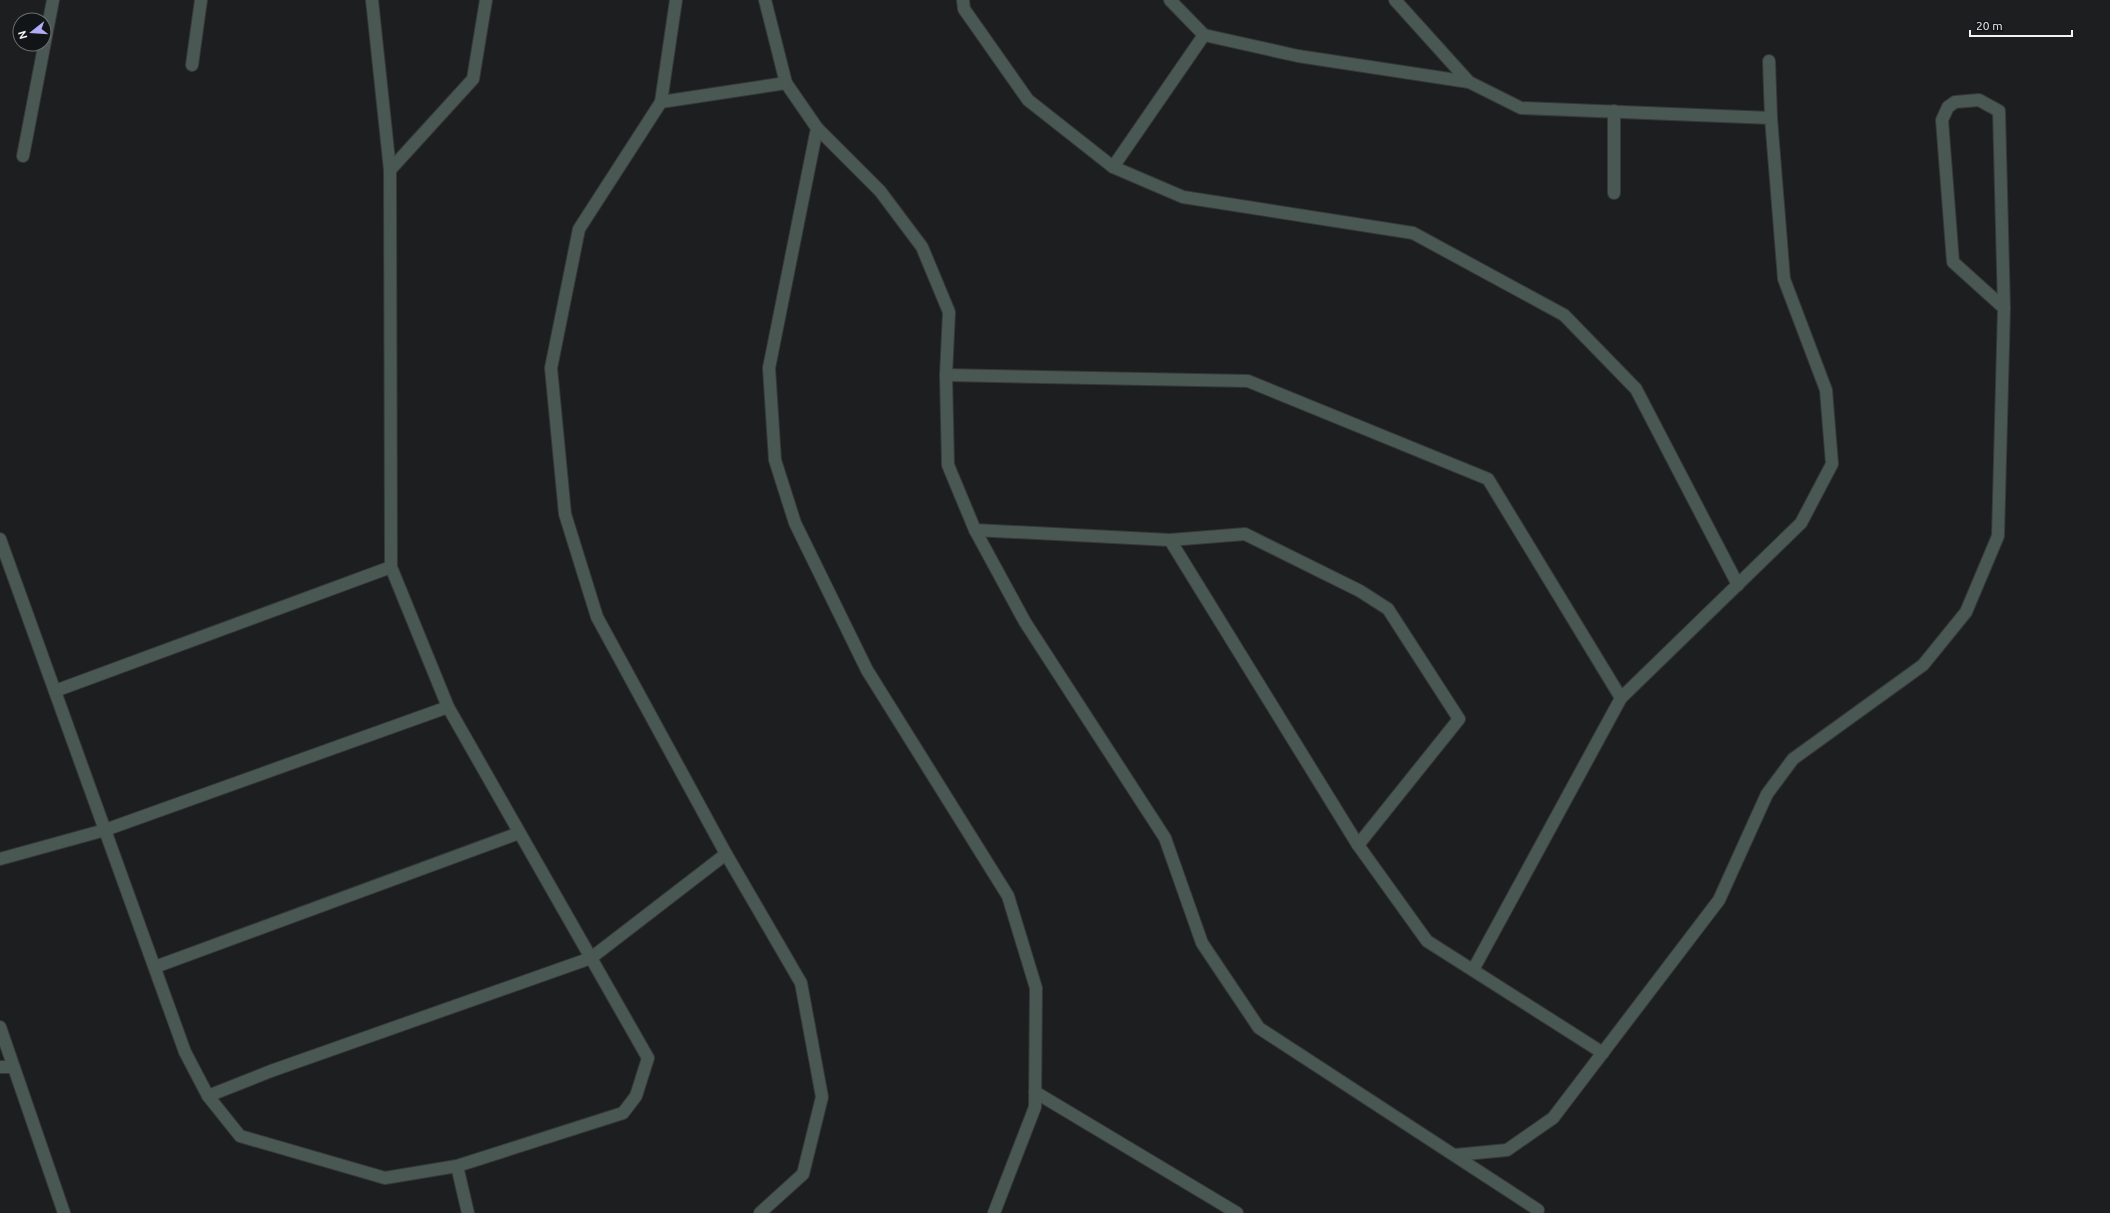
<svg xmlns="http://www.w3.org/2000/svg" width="2110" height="1213" font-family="Ubuntu,sans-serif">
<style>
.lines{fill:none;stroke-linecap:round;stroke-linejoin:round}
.minor-casing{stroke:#363839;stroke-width:14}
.minor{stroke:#495852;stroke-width:12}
</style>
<rect width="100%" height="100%" fill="#1c1e20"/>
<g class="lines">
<g class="minor-casing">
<g id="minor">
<path d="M765,0l21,83 31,45 -48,240 6,92 20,63 72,147 141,226 28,92 -1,119 -41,106"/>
<path d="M963,0l1,9 64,91 85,67 70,30 230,36 151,82 72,74 102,196"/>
<path d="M1170,0l34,35 94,21 171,26 52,26 250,10 13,161 42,111 6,74 -31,59 -180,175 -148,272"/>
<path d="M1395,0l74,82"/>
<path d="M1769,61l2,57"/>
<path d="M192,65l9,-65"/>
<path d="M661,102l15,-102"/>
<path d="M1614,111v82"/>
<path d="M817,128l63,63 42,56 27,65 -3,63 2,90 27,65 195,10 188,305 69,96 176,112"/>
<path d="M23,156l30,-156"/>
<path d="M1113,167l91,-132"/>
<path d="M390,170l83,-91 13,-79"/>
<path d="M946,375l302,6 240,98 133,219"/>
<path d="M975,530l50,92 140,216 37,105 57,85 279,182"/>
<path d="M0,539l185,513 23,44 32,40 145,42 72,-12 166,-53 13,-17 12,-38 -200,-351 -57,-140 -1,-397 -18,-170"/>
<path d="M1170,540l75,-6 115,57 28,18 71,110 -101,126"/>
<path d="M55,691l336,-124"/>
<path d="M0,859l105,-29 343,-123"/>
<path d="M155,967l364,-134"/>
<path d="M0,1027l64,186"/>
<path d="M0,1067h13"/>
<path d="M1035,1092l202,121"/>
<path d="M208,1096l63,-25 320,-113 135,-104"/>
<path d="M1455,1155l52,-5 46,-32 166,-218 48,-106 26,-35 130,-94 43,-53 32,-76 6,-228 -5,-197 -20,-11 -24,2 -7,5 -6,13 11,142 51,46"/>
<path d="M457,1166l11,47"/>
<path d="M760,1213l43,-39 19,-77 -21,-114 -75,-129 -129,-237 -32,-103 -14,-146 28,-139 82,-127 125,-19"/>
</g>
</g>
<use href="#minor" class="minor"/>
</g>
<g transform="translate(32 32) rotate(253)"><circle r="19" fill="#121517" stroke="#6b6e6f"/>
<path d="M0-3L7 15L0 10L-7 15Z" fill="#b2adf9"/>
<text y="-6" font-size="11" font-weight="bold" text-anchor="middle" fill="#f1f3f4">N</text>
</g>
<path d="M1970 30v6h102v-6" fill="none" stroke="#f1f3f4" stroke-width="2"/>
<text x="1976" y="30" font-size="12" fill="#f1f3f4" stroke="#121517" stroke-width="3" paint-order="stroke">20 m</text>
</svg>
